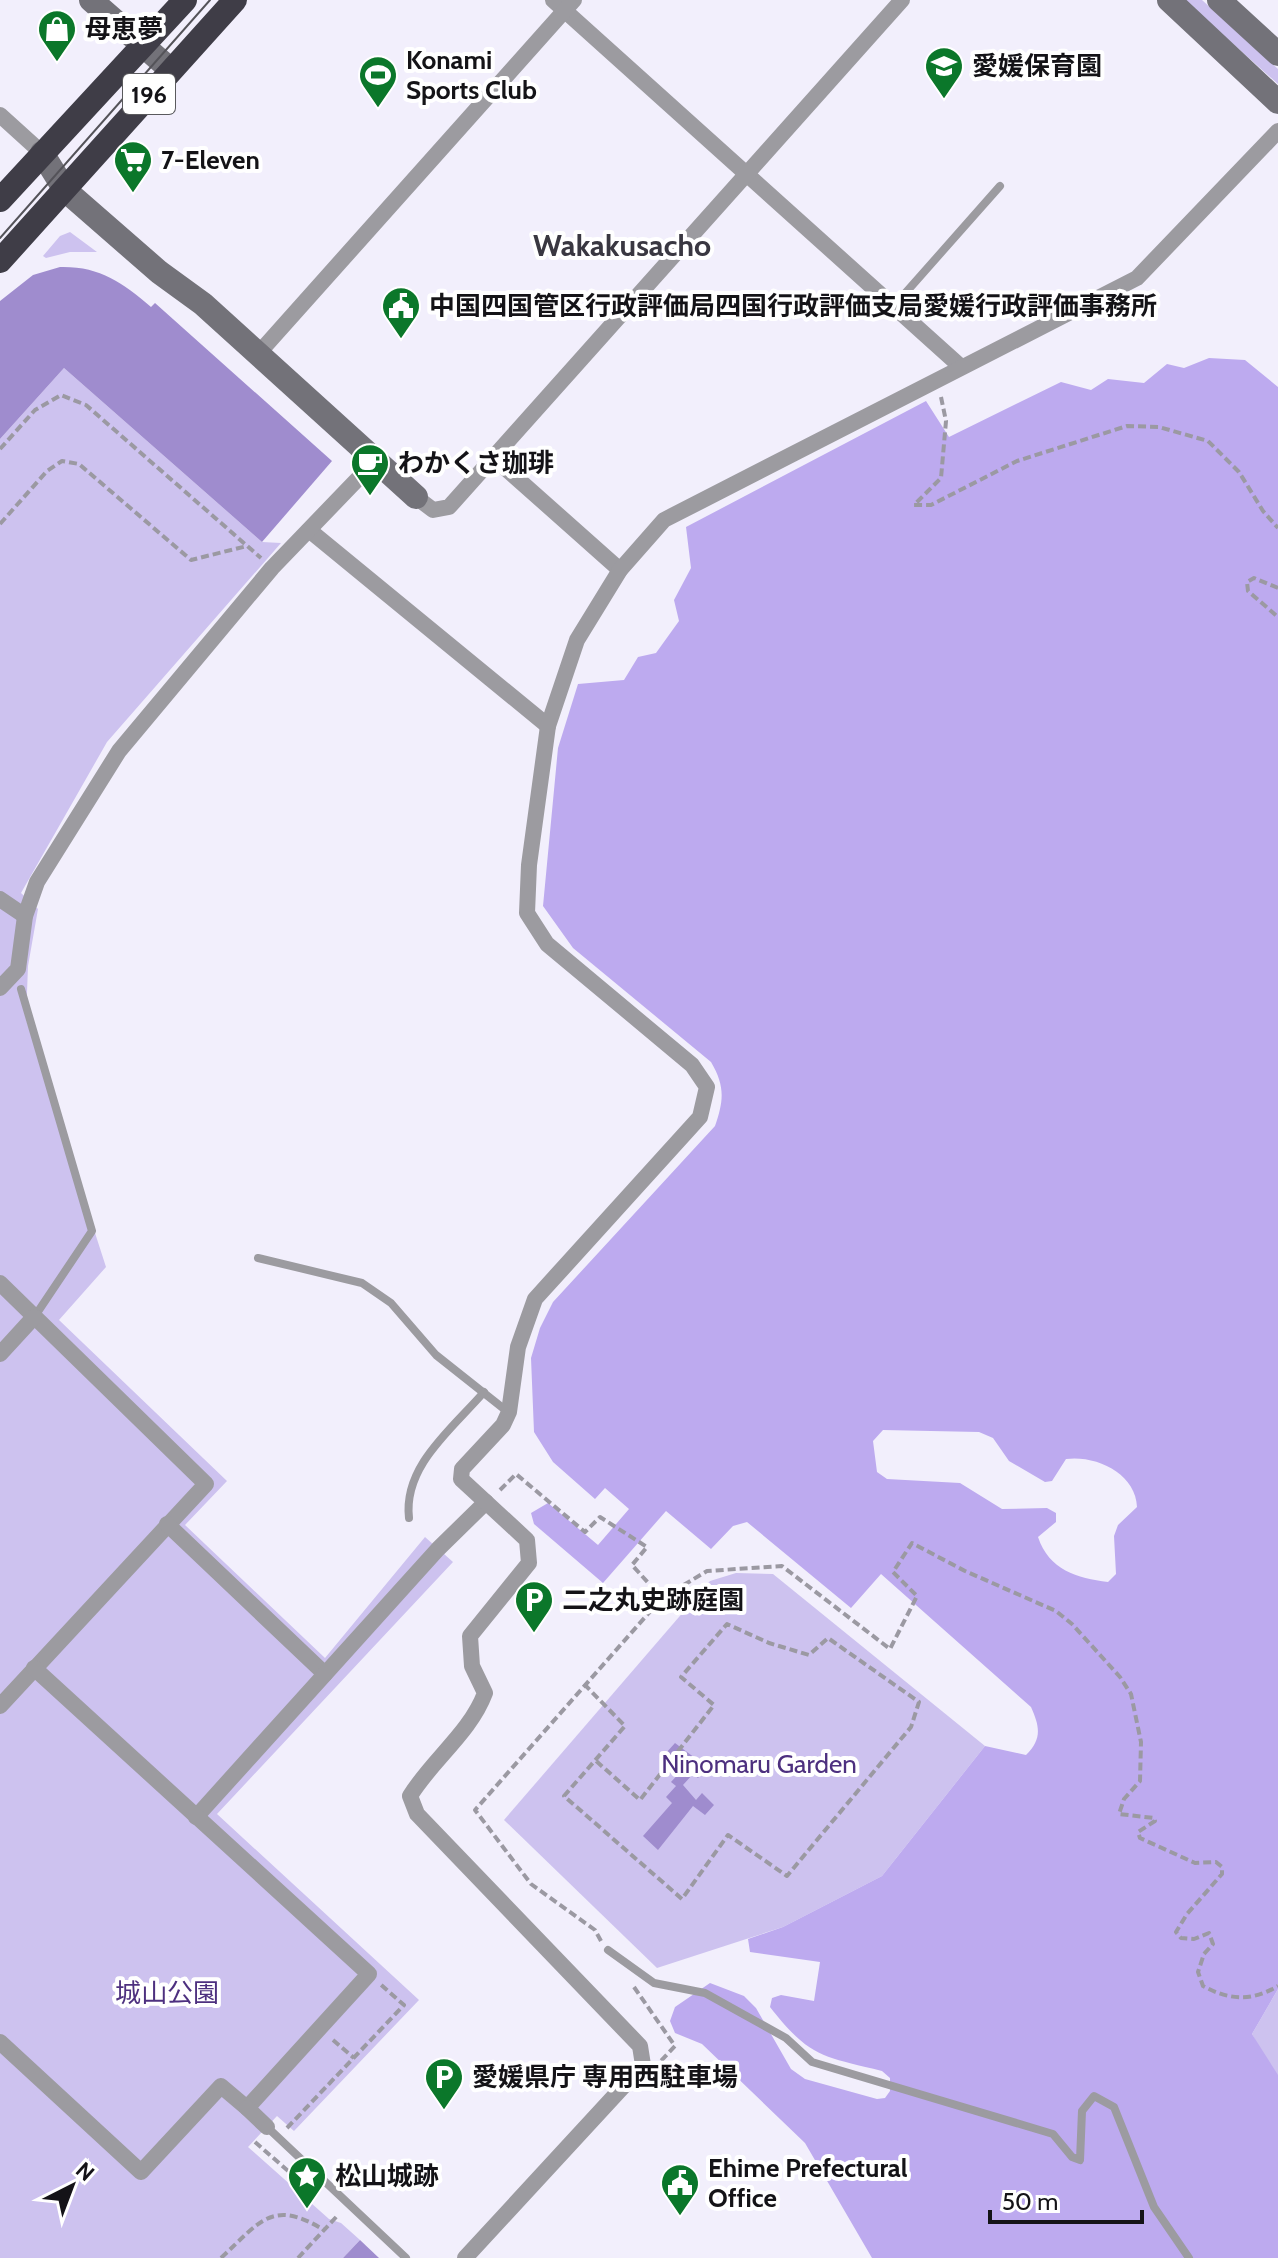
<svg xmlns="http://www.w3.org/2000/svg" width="1278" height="2258" font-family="Cabin,'Noto Sans JP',sans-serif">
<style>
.green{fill:#cdc2ef}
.forest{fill:#bdaaef;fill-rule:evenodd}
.water{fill:#9f8cce}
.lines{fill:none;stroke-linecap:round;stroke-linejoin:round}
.path{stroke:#9b99a2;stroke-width:4;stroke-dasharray:8 4;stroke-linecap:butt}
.lane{stroke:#9c9ba0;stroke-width:8}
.street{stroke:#9c9ba0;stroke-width:16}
.secondary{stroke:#737279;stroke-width:24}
.highway{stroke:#3f3d47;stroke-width:24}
.tram{stroke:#545359;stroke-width:2}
.labels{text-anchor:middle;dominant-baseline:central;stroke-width:8;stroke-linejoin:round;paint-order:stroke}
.shield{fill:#fff;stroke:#5a5a5d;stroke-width:2}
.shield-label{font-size:24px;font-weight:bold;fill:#141317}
.poi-label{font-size:26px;font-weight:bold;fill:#141317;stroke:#fff;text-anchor:start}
.park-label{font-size:26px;fill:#4d307f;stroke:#fff}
.quarter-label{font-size:30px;font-weight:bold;fill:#393741;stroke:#fff}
</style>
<rect width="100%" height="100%" fill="#f2effc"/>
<g class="green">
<path d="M1184,0h18l76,69v15z"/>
<path d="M70,232l27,20h-27l-24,6 -3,-2 17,-20z"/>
<path d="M64,368l198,174 19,1 -174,199 -86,151 17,16 -10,57 -2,53 80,248 -47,53 168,161 -42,44 140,133 100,-121 28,25 -236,252 202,186 -125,131 -17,-15 -29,31 81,72 12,4 19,17 -17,18h-343v-1819z"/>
<path d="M736,1573l37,1 212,172 -103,130 -99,51 -126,41 -153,-148 206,-239z"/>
<path d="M1278,1989v93l-26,-48z"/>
</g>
<path class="forest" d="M1209,358l36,2 33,27v1602l-26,45 26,41v183h-406l-67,-115 -103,-99 -27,-11 -5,-12 5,-14 35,-24 34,13 12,12 35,61 14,10 72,20 8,-1 5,-7v-13l-8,-7c-60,-15 -72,-13 -112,-64l2,-9 9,-3 33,6 6,-39 -70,-10 -2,-13 35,-12 99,-51 103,-130 41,9c16,-16 14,-28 5,-48l-150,-133 -30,34 -104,-86 -14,4 -22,23 -45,-38 -63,72 -69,-59 -3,-11 17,-10 50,42 31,-36 -24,-21 -10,11 -42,-37 -19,-30 -3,-74 9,-30 13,-26 162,-176c9,-26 10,-40 -4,-64l-138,-114 -30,-42 15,-158 20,-64 46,-4 14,-23 18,-4 23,-32 -5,-21 17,-32 -5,-41 240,-126 23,36 112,-55 30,8 17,-11 36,4 23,-19 17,4zM883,1430l96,2 14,6 16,23 36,21 7,-1 14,-22c31,-4 70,15 71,48l-19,18 -4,11 2,38 -8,8c-31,-4 -59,-12 -70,-45l18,-15v-9l-9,-5 -45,1 -42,-26 -73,-4 -10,-7 -4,-31z"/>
<g class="water">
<path d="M60,267c39,-1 62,15 91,40l4,-4 177,158 -70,81 -198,-174 -64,71v-138l33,-26z"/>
<path d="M675,1743l32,24 -9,11 -5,-4 -10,11 13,15 6,-7 12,12 -9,10 -12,-9 -35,44 -15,-14 29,-33 -6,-6 10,-11 -5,-4 12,-13 -17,-16z"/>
<path d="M360,2240l19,18h-36z"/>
</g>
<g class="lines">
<g class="path">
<path d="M941,397l5,24 -5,57 -27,27h17l86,-44 110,-35 32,1 49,14 31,31 24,39 15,17"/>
<path d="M0,449l35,-39 26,-15 25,10 175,153"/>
<path d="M0,524l47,-53 15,-10 17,3 112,96 56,-14"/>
<path d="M1278,588l-24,-10 -7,4 1,9 30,26"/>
<path d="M500,1490l16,-16 69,58 15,-15 47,30 -15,18 30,33"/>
<path d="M584,1684l41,42 -61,70 118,103 46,-64 59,41 124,-149 8,-25 -91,-64 -19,17 -40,-12 -42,-19 -46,53 33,28 -74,95 -45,-40"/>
<path d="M601,1941l-6,-11 -64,-46 -56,-74 187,-212 45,-27 75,-5 108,83 27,-53 -24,-24 19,-29 53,28 91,40 16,13 48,53 11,17 10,48 -1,39 -16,18 -5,15 35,4 1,3 -17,11 2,6 55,25 21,-1 6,5v7l-35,40 -11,18 5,6 13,1 15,-6 4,11 -9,10 -6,18 5,14c26,14 48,16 75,0"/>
<path d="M634,1987l41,59 -16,17"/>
<path d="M333,2040l21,18"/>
<path d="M287,2128l117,-123 -24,-21"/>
<path d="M255,2142l63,55"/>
<path d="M221,2258c39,-36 51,-60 103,-28"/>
<path d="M298,2258l40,-43"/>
</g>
<g class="lane">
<path d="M893,307l107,-121"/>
<path d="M21,989l71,242 -57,85"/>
<path d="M258,1258l104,25 29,20 45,52 72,57"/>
<path d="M409,1518c-6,-52 43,-89 75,-126"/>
<path d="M608,1950l46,33 51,10 81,45 26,24 241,72 19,23 8,3 2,-49 12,-15 20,11 40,100 35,51"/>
<path d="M267,2127l139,131"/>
</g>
<g class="street">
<path d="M553,0l407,366"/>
<path d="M0,115l42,38"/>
<path d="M258,354l316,-354"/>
<path d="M494,458l126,112"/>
<path d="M416,497l17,13 16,-3 453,-507"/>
<path d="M309,530l239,196"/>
<path d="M0,899l25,17"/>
<path d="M0,988l18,-19 7,-53 12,-34 82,-131 153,-183 103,-107"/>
<path d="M0,1283l206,201 -206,222"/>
<path d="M0,1354l34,-37"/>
<path d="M167,1524l158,150"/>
<path d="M196,1817l242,-268 48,-47"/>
<path d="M0,2042l141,130 80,-86 26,22 122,-134 -335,-306"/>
<path d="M247,2108l20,19"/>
<path d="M465,2258l178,-193 -3,-19 -223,-232 -7,-18c22,-36 60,-63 75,-103l-13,-27 -2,-30 59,-73 -2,-23 -66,-61 1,-10 41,-44 6,-13 9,-65 17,-48 165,-182 7,-30 -15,-22 -145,-121 -20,-31 2,-48 19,-139 29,-86 43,-70 44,-50 473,-242 141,-147"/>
</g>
<g class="secondary">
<path d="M91,0l80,70"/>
<path d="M1169,0l109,102"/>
<path d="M1219,0l59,54"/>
<path d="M42,153l23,37 94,82 44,32 213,193"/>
</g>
<g class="highway">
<path d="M0,200l185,-200"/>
<path d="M0,261l235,-261"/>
</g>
<path class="tram" d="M0,238l210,-238"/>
</g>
<defs>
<g id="shop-pin" transform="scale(2)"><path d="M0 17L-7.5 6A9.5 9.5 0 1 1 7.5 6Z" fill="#0b772a" stroke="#fff"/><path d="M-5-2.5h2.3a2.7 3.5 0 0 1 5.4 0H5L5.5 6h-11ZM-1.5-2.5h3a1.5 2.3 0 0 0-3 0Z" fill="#fff"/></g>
<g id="school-pin" transform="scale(2)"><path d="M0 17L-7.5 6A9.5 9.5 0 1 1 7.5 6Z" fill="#0b772a" stroke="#fff"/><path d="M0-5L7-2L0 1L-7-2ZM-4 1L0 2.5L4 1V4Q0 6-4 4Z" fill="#fff"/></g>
<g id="stadium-pin" transform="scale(2)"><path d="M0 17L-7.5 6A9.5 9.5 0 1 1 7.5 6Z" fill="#0b772a" stroke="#fff"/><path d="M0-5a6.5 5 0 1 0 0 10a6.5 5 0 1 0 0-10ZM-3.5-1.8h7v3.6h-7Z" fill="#fff"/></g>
<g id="supermarket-pin" transform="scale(2)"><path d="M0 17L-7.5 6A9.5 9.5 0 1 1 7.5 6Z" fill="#0b772a" stroke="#fff"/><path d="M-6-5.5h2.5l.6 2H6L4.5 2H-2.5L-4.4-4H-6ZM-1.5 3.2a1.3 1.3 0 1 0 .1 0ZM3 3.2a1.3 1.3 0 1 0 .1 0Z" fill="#fff"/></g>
<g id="civic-pin" transform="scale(2)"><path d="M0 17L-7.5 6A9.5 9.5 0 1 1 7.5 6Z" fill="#0b772a" stroke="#fff"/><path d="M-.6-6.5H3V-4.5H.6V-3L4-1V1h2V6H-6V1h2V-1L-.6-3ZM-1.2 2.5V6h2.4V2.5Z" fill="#fff"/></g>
<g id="cafe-pin" transform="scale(2)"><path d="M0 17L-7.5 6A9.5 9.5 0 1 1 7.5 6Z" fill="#0b772a" stroke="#fff"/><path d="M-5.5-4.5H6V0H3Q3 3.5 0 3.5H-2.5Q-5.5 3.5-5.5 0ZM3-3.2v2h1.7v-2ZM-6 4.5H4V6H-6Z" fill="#fff"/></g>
<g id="parking-pin" transform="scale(2)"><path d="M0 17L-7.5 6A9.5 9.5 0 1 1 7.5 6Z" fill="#0b772a" stroke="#fff"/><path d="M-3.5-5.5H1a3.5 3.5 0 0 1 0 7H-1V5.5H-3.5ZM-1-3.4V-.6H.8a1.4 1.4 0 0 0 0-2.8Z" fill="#fff"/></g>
<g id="sight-pin" transform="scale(2)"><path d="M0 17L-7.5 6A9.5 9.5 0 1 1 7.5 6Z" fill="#0b772a" stroke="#fff"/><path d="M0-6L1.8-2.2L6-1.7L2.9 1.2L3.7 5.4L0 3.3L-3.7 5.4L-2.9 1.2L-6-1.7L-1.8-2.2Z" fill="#fff"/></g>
</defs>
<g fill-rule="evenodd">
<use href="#shop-pin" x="57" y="29"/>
<use href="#school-pin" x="944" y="66"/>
<use href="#stadium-pin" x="378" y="75"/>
<use href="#supermarket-pin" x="133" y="160"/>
<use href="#civic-pin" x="401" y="306"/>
<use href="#cafe-pin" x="370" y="463"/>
<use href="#parking-pin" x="534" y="1600"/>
<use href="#parking-pin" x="444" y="2077"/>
<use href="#sight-pin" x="307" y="2176"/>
<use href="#civic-pin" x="680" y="2183"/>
</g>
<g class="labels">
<rect class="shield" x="123" y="74" width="52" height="40" rx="6"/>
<g class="shield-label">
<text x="149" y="94">196</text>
</g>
<g class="poi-label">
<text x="85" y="29">母恵夢</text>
<text x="406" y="60">Konami<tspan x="406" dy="30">Sports Club</tspan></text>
<text x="972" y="66">愛媛保育園</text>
<text x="161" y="160">7-Eleven</text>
<text x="429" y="306">中国四国管区行政評価局四国行政評価支局愛媛行政評価事務所</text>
<text x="398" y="463">わかくさ珈琲</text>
<text x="562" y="1600">二之丸史跡庭園</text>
<text x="472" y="2077">愛媛県庁 専用西駐車場</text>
<text x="708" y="2168">Ehime Prefectural<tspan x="708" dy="30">Office</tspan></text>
<text x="335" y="2176">松山城跡</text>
</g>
<g class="park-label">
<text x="759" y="1764">Ninomaru Garden</text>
<text x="167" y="1993">城山公園</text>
</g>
<g class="quarter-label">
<text x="622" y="245">Wakakusacho</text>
</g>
</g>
<g transform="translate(72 2186) rotate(42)" stroke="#ffffff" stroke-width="6" paint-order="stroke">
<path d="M0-6L14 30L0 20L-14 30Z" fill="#141317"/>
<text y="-12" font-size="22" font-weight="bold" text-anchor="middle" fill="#141317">N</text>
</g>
<path d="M990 2210v12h152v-12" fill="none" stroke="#141317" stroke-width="4"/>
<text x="1002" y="2210" font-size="24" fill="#141317" stroke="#ffffff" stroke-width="6" paint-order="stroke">50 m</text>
</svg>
